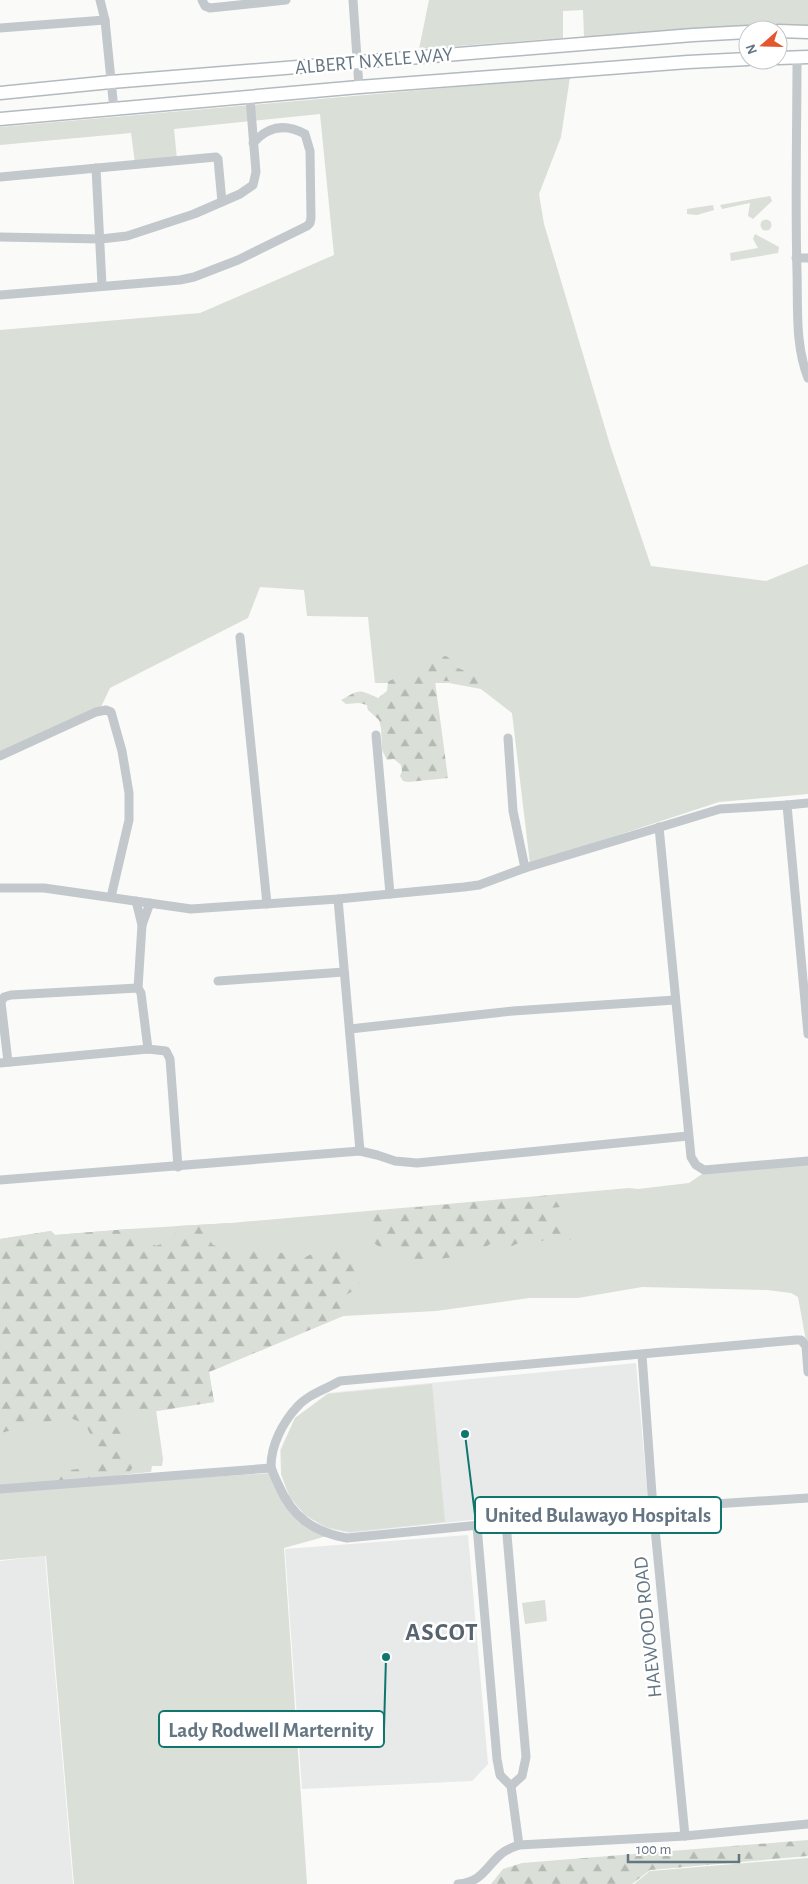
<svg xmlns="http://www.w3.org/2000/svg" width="808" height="1884" font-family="'Alegreya Sans',sans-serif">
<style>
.built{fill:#e8e9e9}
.green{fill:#dadfd7}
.forest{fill:url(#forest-firs)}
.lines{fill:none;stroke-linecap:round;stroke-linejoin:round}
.secondary-casing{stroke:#b3babf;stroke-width:15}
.minor{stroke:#c3c8cc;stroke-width:9}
.secondary{stroke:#fff;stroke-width:12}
.labels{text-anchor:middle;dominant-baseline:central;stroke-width:5;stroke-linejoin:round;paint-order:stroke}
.street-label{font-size:20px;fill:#657683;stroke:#fff}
.district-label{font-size:25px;font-weight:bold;letter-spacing:1px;fill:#57646e;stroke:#fff}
.leader{fill:none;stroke:#0f766e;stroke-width:2}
.callout-dot{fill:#0f766e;stroke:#fff;stroke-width:2}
.callout{fill:#fff;stroke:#0f766e;stroke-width:2}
.callout-label{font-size:21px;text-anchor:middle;font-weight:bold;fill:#657683}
</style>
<defs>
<pattern id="forest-firs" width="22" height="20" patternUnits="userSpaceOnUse" patternTransform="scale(1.25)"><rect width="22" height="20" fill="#dadfd7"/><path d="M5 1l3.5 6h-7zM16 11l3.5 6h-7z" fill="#b4b9b4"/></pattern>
</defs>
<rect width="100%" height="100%" fill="#fafaf8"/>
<g class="built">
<path d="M636,1363l12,138 -298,32 -25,-5 -20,-13 -16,-18 -8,-23 -1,-24 15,-32 33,-25z"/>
<path d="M468,1535l20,229 -16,17 -170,8 -17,-240z"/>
<path d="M45,1556l28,328h-73v-323z"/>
</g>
<g class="green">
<path d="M429,0h379v26l-224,11 -1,-27 -20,1v27l-144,11z"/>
<path d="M570,77l-9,60 -22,57 5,30 67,224 40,118 115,15 42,-17v230l-89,8 -189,62 -18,-151 -31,-24 -32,-6h-74l-7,-66 -61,-1 -3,-26 -44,-3 -12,31 -138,70 -9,19 -101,48v-425l200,-17 134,-58 -14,-141 -146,15 3,30 -42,4 -4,-30 -131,12v-18z"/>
<path d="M770,196l2,5 -19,18 -5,-3 2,-13 -28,6 -2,-4z"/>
<path d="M713,205l1,5 -17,5 -10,-1v-5z"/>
<circle cx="766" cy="225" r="5.5"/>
<path d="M755,234l24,13 -1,6 -47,8 -1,-8 28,-5 -5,-9z"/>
<path d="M808,1164v188l-10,-55 -7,-4 -24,-3 -125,-3 -64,11h-49l-93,13 -93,5 -134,56 5,30 -58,8 7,49 -1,7h-10l-1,6 -151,14v-247l51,-8 4,4 74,-6 102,-6 398,-35 9,1 51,-6 16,-11z"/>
<path d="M432,1384l13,138 -95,10 -24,-5 -21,-12 -15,-18 -9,-23v-24l14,-32 33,-24z"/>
<path d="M271,1473l10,23 46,40 -43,12 23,336h-233l-28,-328 -46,4v-69z"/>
<path d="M545,1600l2,21 -22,3 -3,-21z"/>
<path d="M808,1858v26h-174l16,-13z"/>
</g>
<g class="forest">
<path d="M431,651h6l4,6 5,-1 7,5v5l29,12 -1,8 -32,-5h-14l13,97 -40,4 -5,-1 -3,-5 2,-5 -1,-6 -7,-6 -7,1 -5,-10 -1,-22 -2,-8 -11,-10 -1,-5 -8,-2 -13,1 -5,-4c20,-11 17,-11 37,-2l9,-7 1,-9c7,-6 16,-3 24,-1 7,-5 6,-11 16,-19z"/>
<path d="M563,1194v7l-2,6 -12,1 -3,4 7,7h5l1,5 13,3 -1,13 -10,-3 -20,4 -7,-5 -22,10h-12l-6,-5c-15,14 -59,20 -79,20l-5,-8 -25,-2 -14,-10 -4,-12 -1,-17z"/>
<path d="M231,1223l-26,11 8,11 16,5 56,3 4,13 26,-14 26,-6 15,6c6,13 11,25 -1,37 -4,4 -9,5 -13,9l2,6 -1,12 -134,56 5,30 -75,12 -15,-2 -4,10 7,30 8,2 2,7 -9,13 -28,5 -46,3 -4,-7 4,-8c17,5 30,4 42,-9l-2,-17 -9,-17 -17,-7 -68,16v-194l51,-8 4,4 74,-6 2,4 14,5 11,8 18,-7 3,-13z"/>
<path d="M808,1840v16l-158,14 -18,14h-141l12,-15 19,-6z"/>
</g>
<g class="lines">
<g class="secondary-casing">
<g id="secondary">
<path d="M778,31l30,1"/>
<path d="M778,58l30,-1"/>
<path d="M0,93l111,-11 582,-47 55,-3"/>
<path d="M0,119l359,-32 329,-25 60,-3"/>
</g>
</g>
<g class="minor">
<path d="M100,0l5,20 9,90"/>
<path d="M202,0l3,6 5,2 76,-8"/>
<path d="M353,0l6,87"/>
<path d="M0,28l105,-8"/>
<path d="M797,57c0,72 -2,144 0,215 1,36 -2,73 11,106"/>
<path d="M96,168l6,117"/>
<path d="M0,177l216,-20 2,2 4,43"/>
<path d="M0,237l101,2 26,-3 67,-22 46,-20 13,-9 3,-13 -6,-74"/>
<path d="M796,258h12"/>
<path d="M0,295l180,-15 14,-3 44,-17 69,-34 3,-3 1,-5 -1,-67 -5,-17c-20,-11 -37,-8 -52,9"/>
<path d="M240,637l27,267"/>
<path d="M376,735l14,159"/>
<path d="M508,738l5,73 12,57"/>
<path d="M0,756l96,-44 10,-2 5,2 11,39 7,42v27l-18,77"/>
<path d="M808,803l-21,2 21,229"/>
<path d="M659,827l32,330 5,8 8,5 104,-9"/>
<path d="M0,888h44l147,21 147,-10 126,-12 15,-2 46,-17 195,-59 67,-4"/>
<path d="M338,899l22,252"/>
<path d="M136,901l6,24 -4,63"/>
<path d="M142,925l8,-22"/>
<path d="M218,981l126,-9"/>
<path d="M350,1029l163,-18 162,-11"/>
<path d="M8,1062l-7,-60 3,-5 7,-2 127,-7 3,5 7,56"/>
<path d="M0,1063l148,-14 18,2 4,8 8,108"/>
<path d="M0,1180l360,-29 17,4 18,6 22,2 271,-27"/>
<path d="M642,1355l11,153 32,328"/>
<path d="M808,1372l-2,-26 -5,-6h-5l-456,41c-14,8 -33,14 -43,26 -14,15 -26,38 -26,59 1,6 5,13 7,18 14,33 35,48 69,54l306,-30 155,-10"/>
<path d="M0,1489l271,-21"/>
<path d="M506,1523l20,234 -4,19 -11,10"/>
<path d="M477,1526l20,233 3,16 11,11 8,59"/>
<path d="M458,1884c24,-2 27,-16 43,-30 5,-4 12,-7 18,-9l166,-9 123,-12"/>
</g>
<use href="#secondary" class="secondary"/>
</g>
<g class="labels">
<g class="street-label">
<text transform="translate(374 61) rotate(-5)">ALBERT NXELE WAY</text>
<text transform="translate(648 1627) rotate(-96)">HAEWOOD ROAD</text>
</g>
<g class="district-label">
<text x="442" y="1632">ASCOT</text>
</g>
</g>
<path class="leader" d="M465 1434L475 1515M386 1657L384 1729"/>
<g class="callout-dot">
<circle cx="465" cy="1434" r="5"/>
<circle cx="386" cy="1657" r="5"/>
</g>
<g class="callout">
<rect x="475" y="1497" width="246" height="36" rx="5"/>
<rect x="159" y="1711" width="225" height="36" rx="5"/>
</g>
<g class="callout-label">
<text x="598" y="1522">United Bulawayo Hospitals</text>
<text x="271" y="1737">Lady Rodwell Marternity</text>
</g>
<g transform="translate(763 45) rotate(250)"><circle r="24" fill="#ffffff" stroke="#c1c8cd"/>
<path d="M0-4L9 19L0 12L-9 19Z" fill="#e4572e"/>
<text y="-8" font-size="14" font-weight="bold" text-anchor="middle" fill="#657683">N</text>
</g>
<path d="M628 1854v8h111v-8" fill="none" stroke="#657683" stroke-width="2.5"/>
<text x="636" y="1854" font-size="15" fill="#657683" stroke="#ffffff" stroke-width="4" paint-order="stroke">100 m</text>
</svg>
